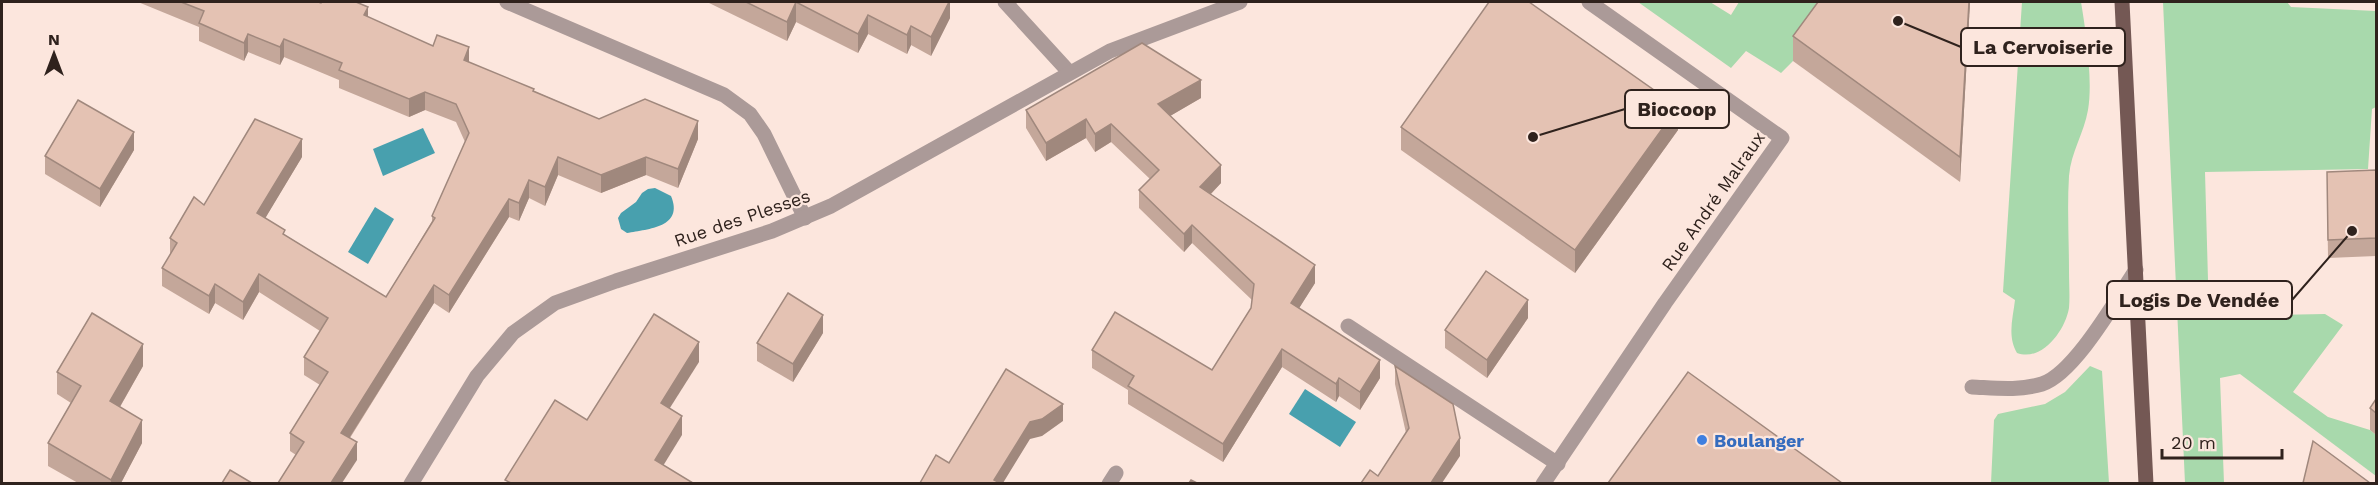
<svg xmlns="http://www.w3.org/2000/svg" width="2378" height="485" font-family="'Work Sans',sans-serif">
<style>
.green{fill:#a8d9ac}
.water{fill:#48a0ae}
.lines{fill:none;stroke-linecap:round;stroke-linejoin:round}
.minor{stroke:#ab9a98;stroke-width:15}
.major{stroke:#745854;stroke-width:15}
.wall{fill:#c4a79a}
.shaded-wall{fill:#a0887d}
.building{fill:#e4c2b3;stroke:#a0887d;stroke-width:1.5}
.shop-dot{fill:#3f7fe0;stroke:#fce6dd;stroke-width:2}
.labels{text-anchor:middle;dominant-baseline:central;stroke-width:4.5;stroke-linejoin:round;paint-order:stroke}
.street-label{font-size:18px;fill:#2f221d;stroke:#fce6dd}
.shop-label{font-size:18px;font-weight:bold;fill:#366cbe;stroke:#fce6dd;text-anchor:start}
.leader{fill:none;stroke:#2f221d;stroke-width:2}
.callout-dot{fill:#2f221d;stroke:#fce6dd;stroke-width:2}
.callout{fill:#fce6dd;stroke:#2f221d;stroke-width:2}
.callout-label{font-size:20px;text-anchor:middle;font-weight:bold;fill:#2f221d}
</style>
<rect width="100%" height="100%" fill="#fce6dd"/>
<g class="green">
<path d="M1638,2h72l21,13 8,-13h97l-43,59 -12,12 -35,-22 -15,17z"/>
<path d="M2022,2h59c5,30 12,79 7,108 -4,23 -17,42 -19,66 -2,32 0,64 0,96 0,11 1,25 0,36 -4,23 -27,54 -52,45 -10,-17 -4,-35 -2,-53l-12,-8z"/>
<path d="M2163,2h124l4,5 85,4v96l-4,2 -4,60 -163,3 4,144 116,-2 18,11 -50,67 35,25 42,13 6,5v41l-136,-102 -20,4 4,105h-39z"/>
<path d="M2090,366l12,5 7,112h-118l3,-63 4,-6 47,-10 20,-12z"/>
</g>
<g class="water">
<path d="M423,128l12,25 -52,23 -10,-27z"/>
<path d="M655,188l16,8c13,31 -22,33 -44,37l-6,-4 -3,-11 3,-5 15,-11 6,-9 6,-4z"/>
<path d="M375,207l19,12 -26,45 -20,-12z"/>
<path d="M1305,389l51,33 -16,25 -51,-33z"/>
</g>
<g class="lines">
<g class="minor">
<path d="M507,2l217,93 26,19 14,20 41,84"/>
<path d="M1005,2l64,70"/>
<path d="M1348,326l210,138"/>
<path d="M1972,387c23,1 47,4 70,-3 32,-10 74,-84 94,-114"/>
<path d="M411,484l66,-108 36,-43 42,-30 61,-22 156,-50 59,-25 279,-155 130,-49"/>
<path d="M1109,484l7,-11"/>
<path d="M1543,484l122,-181 117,-165 -193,-136"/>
</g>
<path class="major" d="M2122,2l24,482"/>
</g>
<g class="wall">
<path d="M138,2h180l50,15 166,74 65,28 99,20 -20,49 -32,-13 -45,18 -43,-18 -13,31 -16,-8 -10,23 -10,-4 -60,96 -15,-10 -84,135 7,22 -61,-5 -6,-4v-18l30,-48 -16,-10v-18l16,-26 -61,-39 -16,28 -28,-17 -6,11 -47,-28v-18l8,-13v-17l34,-33 98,-48 -37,61 20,17 101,62 46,-76v-5l33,-74 -9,-20 -31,-12 -16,7 -70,-29v-8l-55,-23 -4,8 -32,-13 -4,9 -45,-20v-14z"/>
<path d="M707,2h243v16l-19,38 -20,-11 -4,9 -39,-20 -10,19 -62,-31 -9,19z"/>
<path d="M1970,2l-10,180 -167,-121v-25z"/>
<path d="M1201,98l-31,18 51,67 -10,11 104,89 -16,25 81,70 -20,32 -21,-14 -3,6 -54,-35 -59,95 -95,-58v-14l-36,-22v-18l120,20 39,-62 1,-8 -60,-57 -8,9 -45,-44v-18l11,-11 -39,-37 -16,10 -9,-14 -40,23 -20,-33v-18z"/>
<path d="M1401,127l277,3 -103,143 -174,-123z"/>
<path d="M134,150l-34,57 -55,-33v-18z"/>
<path d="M2327,172l49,15v69l-48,2z"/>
<path d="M1528,318l-41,60 -42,-30v-18z"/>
<path d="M823,333l-30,49 -36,-21v-18z"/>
<path d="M143,366l-23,41 22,36 -21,40h-43l-30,-17v-23l23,-40 -14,-9v-22z"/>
<path d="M1395,366l65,90 -82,20 28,-43 -11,-49z"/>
<path d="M2376,399v36l-6,-5v-22z"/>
</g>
<g class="shaded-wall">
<path d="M796,2v20l-9,19v-19z"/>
<path d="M949,2h1v16l-19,38v-19z"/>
<path d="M1969,2h1l-10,180v-25z"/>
<path d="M368,7v18l-4,-10z"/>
<path d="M868,15v19l-10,19v-19z"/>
<path d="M911,26v19l-4,9v-19z"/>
<path d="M248,34v18l-4,9v-18z"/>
<path d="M284,39v18l-4,8v-18z"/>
<path d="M469,47v18l-5,-5z"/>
<path d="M1201,80v18l-43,25v-19z"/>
<path d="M425,92v18l-16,7v-18z"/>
<path d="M1678,107v23l-103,143v-23z"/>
<path d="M1086,119v19l-40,23v-18z"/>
<path d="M698,121v18l-20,49v-19z"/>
<path d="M1111,124v18l-16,10v-18z"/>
<path d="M134,132v18l-34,57v-18z"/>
<path d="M302,139v18l-45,75v-19z"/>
<path d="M558,157v18l-13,31v-19z"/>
<path d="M646,157v18l-45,18v-18z"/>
<path d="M1221,165v18l-21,22v-18z"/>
<path d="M529,180v18l-10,23v-18z"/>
<path d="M509,199v18l-60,96v-18z"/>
<path d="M1192,225v18l-8,9v-18z"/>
<path d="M1315,265v18l-24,38v-18z"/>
<path d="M259,274v18l-16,28v-18z"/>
<path d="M215,284v19l-6,11v-18z"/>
<path d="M434,285v18l-93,148v-18z"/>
<path d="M1528,300v18l-41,60v-18z"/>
<path d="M823,315v18l-30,49v-18z"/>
<path d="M699,342v20l-38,60v-19z"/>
<path d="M143,344v22l-33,58v-23z"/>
<path d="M1282,349v18l-59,95v-18z"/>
<path d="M1380,360v18l-20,32v-18z"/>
<path d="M1339,378v18l-3,6v-18z"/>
<path d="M1063,404v17l-21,15 -12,3 -27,44h-9v-3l36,-58z"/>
<path d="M682,416v19l-27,44v-19z"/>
<path d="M142,420v23l-21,40h-10v-3z"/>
<path d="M1460,438v18l-18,27h-11z"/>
<path d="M357,442v18l-15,23h-11z"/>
</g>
<g class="building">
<path d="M181,2h137l3,1 1,-1h34l12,5 -4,8 69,31 4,-11 32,12 -5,13 70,29 -1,2 66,28 46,-20 53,22 -20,48 -32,-12 -45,18 -43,-18 -13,30 -16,-7 -10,23 -10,-4 -60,96 -15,-10 -93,148 16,9 -26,41h-53l26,-41 -14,-9 38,-61 -24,-15 24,-39 -69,-44 -16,28 -28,-18 -6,12 -47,-28 15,-25 -7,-5 24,-41 10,8 51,-86 47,20 -45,74 28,17 -2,4 103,63 49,-79 -3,-2 37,-83 -13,-29 -31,-12 -16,7 -70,-29 3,-7 -58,-24 -4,8 -32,-13 -4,9 -45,-20 5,-12z"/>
<path d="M746,2h203l-18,35 -20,-11 -4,9 -39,-20 -10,19 -62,-32 -9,20z"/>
<path d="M1489,2h40l149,105 -103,143 -174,-123z"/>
<path d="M1818,2h151l-9,155 -167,-121z"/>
<path d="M1142,43l59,37 -43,24 63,61 -21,22 115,78 -24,38 89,57 -20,32 -21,-14 -3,6 -54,-35 -59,95 -95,-58 6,-10 -42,-26 23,-38 97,58 39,-62 3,-24 -62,-59 -8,9 -45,-44 20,-20 -48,-46 -16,10 -9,-15 -40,24 -20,-33z"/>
<path d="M78,100l56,32 -34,57 -55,-33z"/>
<path d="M2376,170v68l-48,2 -1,-68z"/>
<path d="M1486,271l42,29 -41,60 -42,-30z"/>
<path d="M788,293l35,22 -30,49 -36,-21z"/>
<path d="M92,313l51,31 -33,57 32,19 -31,60 -63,-37 33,-57 -24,-14z"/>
<path d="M654,314l45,28 -38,61 21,13 -27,44 38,23h-182l-6,-3 50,-80 32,20z"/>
<path d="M1395,366l58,38 7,34 -29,45h-70l9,-13 8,6 31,-48z"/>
<path d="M1006,369l57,35 -21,15 -12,3 -36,58 6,3h-80l16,-28 13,8z"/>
<path d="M1688,372l154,111h-234z"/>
<path d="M2376,399v14l-6,-5z"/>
<path d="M2313,441l57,42h-67z"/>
<path d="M230,470l22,13h-30z"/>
<path d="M1191,480l6,3h-8z"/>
</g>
<circle class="shop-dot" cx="1702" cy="440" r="6"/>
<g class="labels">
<g class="street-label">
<text transform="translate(1713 201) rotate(-55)">Rue André Malraux</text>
<text transform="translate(742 218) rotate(-19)">Rue des Plesses</text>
</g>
<g class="shop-label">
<text x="1714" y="440">Boulanger</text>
</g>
</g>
<path class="leader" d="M1898 21L1961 47M1533 137L1625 109M2352 231L2292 300"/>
<g class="callout-dot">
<circle cx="1898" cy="21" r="6"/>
<circle cx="1533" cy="137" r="6"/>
<circle cx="2352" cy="231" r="6"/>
</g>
<g class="callout">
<rect x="1961" y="28" width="164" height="38" rx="6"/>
<rect x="1625" y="90" width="104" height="38" rx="6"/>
<rect x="2107" y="281" width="185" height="38" rx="6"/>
</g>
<g class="callout-label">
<text x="2043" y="54">La Cervoiserie</text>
<text x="1677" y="116">Biocoop</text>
<text x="2199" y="307">Logis De Vendée</text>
</g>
<rect width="2378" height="485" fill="none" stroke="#2f221d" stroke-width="6"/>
<g transform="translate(54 54)" stroke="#fce6dd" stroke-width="4.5" paint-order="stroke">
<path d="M0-4.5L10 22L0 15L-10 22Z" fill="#2f221d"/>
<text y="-9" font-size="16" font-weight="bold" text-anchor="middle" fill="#2f221d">N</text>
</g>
<path d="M2162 449v9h120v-9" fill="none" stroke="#2f221d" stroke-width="3"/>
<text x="2171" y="449" font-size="18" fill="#2f221d" stroke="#fce6dd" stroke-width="4.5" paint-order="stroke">20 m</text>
</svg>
